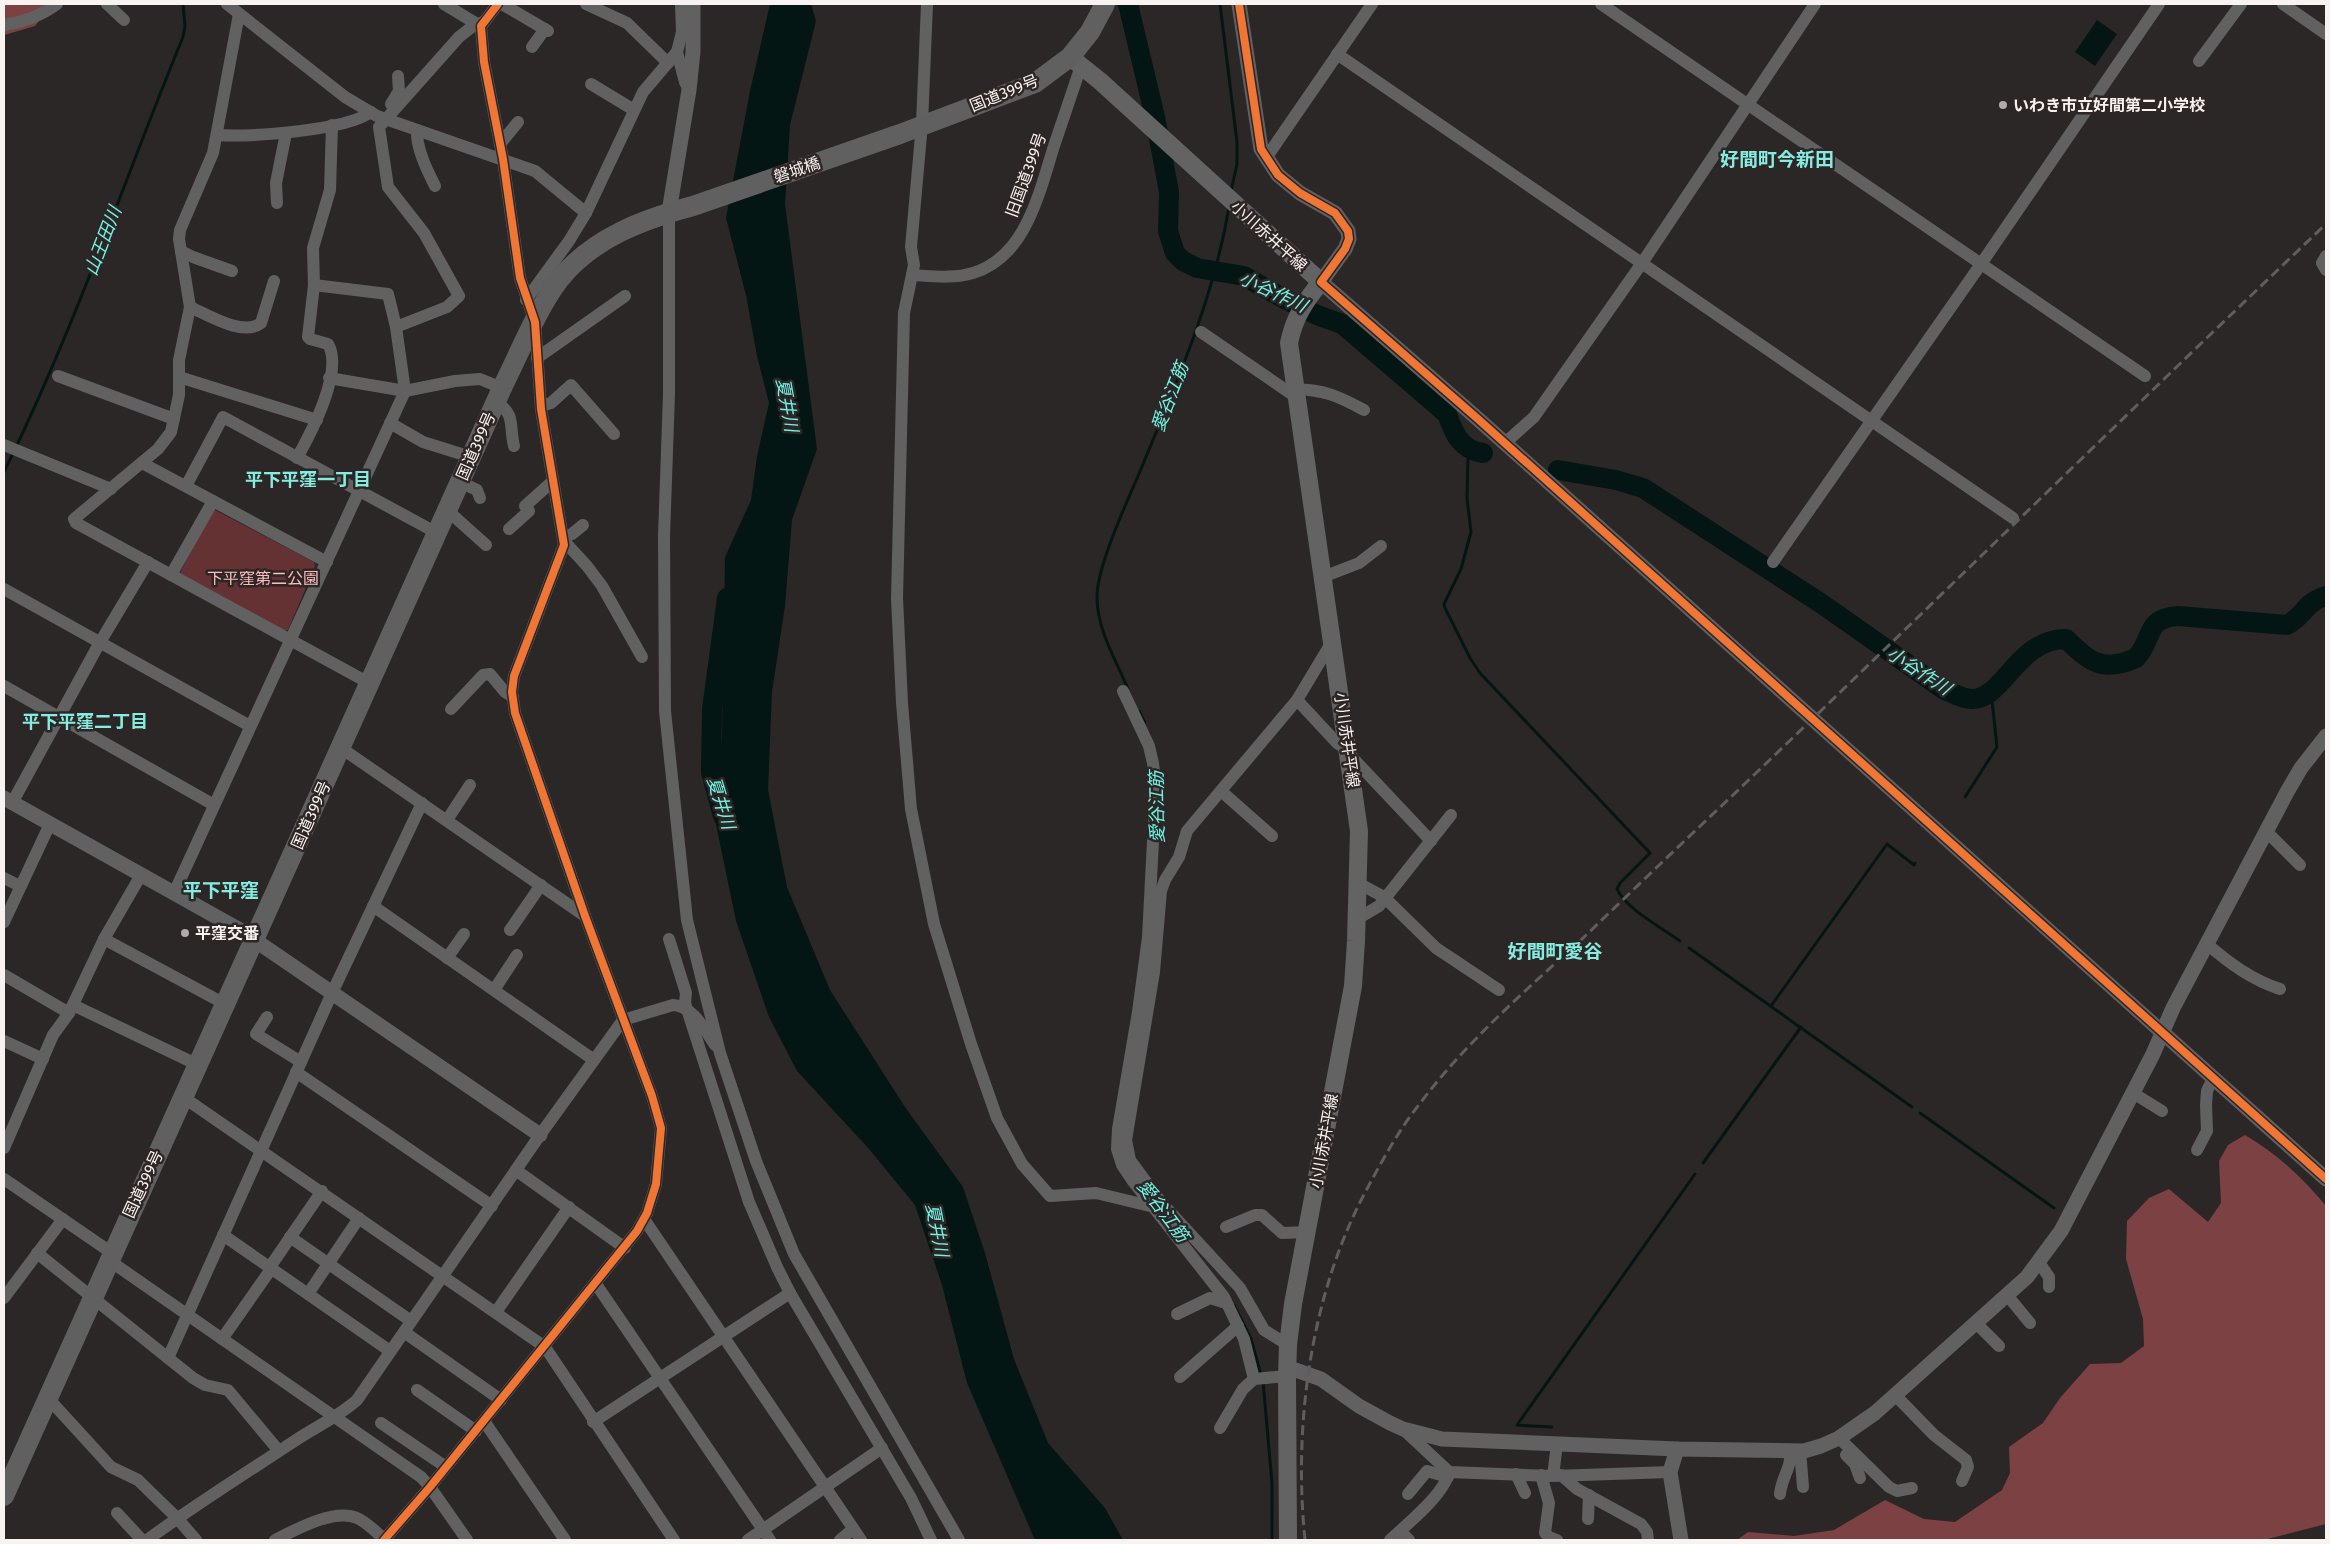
<svg xmlns="http://www.w3.org/2000/svg" width="2330" height="1544" font-family="'Fira Sans','Noto Sans JP',sans-serif">
<style>
.green{fill:#653234}
.forest{fill:#7b4143}
.water{fill:#041613}
.lines{fill:none;stroke-linecap:round;stroke-linejoin:round}
.stream{stroke:#041613;stroke-width:3}
.river{stroke:#041613;stroke-width:20}
.minor{stroke:#616161;stroke-width:12}
.tertiary{stroke:#616161;stroke-width:15}
.secondary{stroke:#636363;stroke-width:18}
.trunk{stroke:#606060;stroke-width:20}
.rail{stroke:#5f5d5d;stroke-width:3;stroke-dasharray:10 5;stroke-linecap:butt}
.cycleway-casing{stroke:#2e2525;stroke-width:11}
.cycleway{stroke:#f07635;stroke-width:8}
.poi-dot{fill:#b1abaa;stroke:#2e2525;stroke-width:2}
.labels{text-anchor:middle;dominant-baseline:central;stroke-width:5;stroke-linejoin:round;paint-order:stroke}
.street-label{font-size:16px;fill:#f8f2f1;stroke:#2e2525}
.poi-label{font-size:16px;font-weight:bold;fill:#f8f2f1;stroke:#2e2525;text-anchor:start}
.park-label{font-size:16px;fill:#fcbebd;stroke:#2e2525}
.water-label{font-size:18px;font-style:italic;fill:#6ef5e7;stroke:#2e2525}
.neighbourhood-label{font-size:18px;font-weight:bold;fill:#83ede1;stroke:#2e2525}
.quarter-label{font-size:19px;font-weight:bold;fill:#83ede1;stroke:#2e2525}
</style>
<rect width="100%" height="100%" fill="#2c2727"/>
<path class="green" d="M213,509l101,53 1,4 -27,64 -5,1 -104,-56z"/>
<g class="forest">
<path d="M4,4h48l-17,22 -31,9z"/>
<path d="M2245,1135c32,19 57,42 81,71v318l-62,16h-527l11,-8 46,4 40,-6 51,-30 39,19 31,3 47,-32 8,-17 -1,-26 34,-24 17,-25 30,-34 31,-1 23,-17 -1,-27 -17,-60 1,-38 22,-23 20,-9 39,33 13,-19 -2,-42 9,-16z"/>
</g>
<g class="water">
<path d="M770,4h41l5,17 -26,104 -5,79 32,245 -25,71 -7,86 -13,86 -4,98 19,97 43,103 75,117 58,80 22,66 29,106 34,84 57,65 18,32h-88l-68,-157 -25,-98 -27,-80 -46,-56 -72,-78 -28,-54 -33,-96 -23,-111 9,-73 3,-180 26,-57 6,-44 12,-53 -12,-47 -11,-61 -20,-77 24,-127z"/>
<path d="M2097,20l20,14 -22,32 -20,-14z"/>
</g>
<g class="lines">
<g class="stream">
<path d="M1220,4l17,138v22l-6,27"/>
<path d="M16,447c64,-134 111,-274 167,-410l2,-11 -2,-22"/>
<path d="M1472,452l-4,5 -1,41 4,34 -10,37 -17,35 1,4 25,50 10,15 170,180 -30,30 -3,6c8,19 45,39 63,52"/>
<path d="M4,472l9,-19"/>
<path d="M1128,689c-12,-29 -31,-59 -31,-92 0,-32 31,-97 44,-128 35,-85 73,-171 88,-262"/>
<path d="M1139,711l6,12"/>
<path d="M1965,797l32,-50 -6,-56"/>
<path d="M1689,948l223,159"/>
<path d="M1771,1006l116,-162 27,21 1,-2"/>
<path d="M1920,1113l134,95"/>
<path d="M1703,1163l98,-136"/>
<path d="M1234,1305l17,34 10,36"/>
<path d="M1263,1381l9,102v57"/>
<path d="M1552,1427l-35,-2 178,-251"/>
</g>
<g class="river">
<path d="M1128,4l27,113 14,75 -1,39 7,22 8,8 14,7 47,8 37,21 36,18 25,9 105,90c7,20 14,36 36,39"/>
<path d="M1558,470l58,10 27,8 179,116 121,85c9,4 19,10 29,10 32,0 45,-60 94,-60 24,23 36,34 70,19 18,-19 8,-40 42,-42l109,9c17,-9 18,-23 39,-29"/>
<path d="M723,816l-12,-44 1,-63 15,-111"/>
</g>
<g class="minor">
<path d="M107,4l17,16"/>
<path d="M227,4l118,93 32,19 158,55 51,42"/>
<path d="M444,4l33,20"/>
<path d="M502,4l46,27"/>
<path d="M586,4l41,19 41,40"/>
<path d="M927,4l-5,120 -11,123 3,18 -10,48 -7,285 5,105 9,106 23,115 37,120 26,74 25,46 28,32 46,-3 58,14"/>
<path d="M1601,4l544,372"/>
<path d="M2283,4l43,30"/>
<path d="M239,14l-26,139 -33,77 -1,9 11,68 -11,53v35l-8,37 -13,17 -84,70 2,4 293,160"/>
<path d="M4,25c20,-3 37,-9 53,-21"/>
<path d="M532,47l13,-18"/>
<path d="M677,52l5,-20 -1,-28"/>
<path d="M1337,54l676,464"/>
<path d="M2199,61l42,-57"/>
<path d="M591,84l43,26"/>
<path d="M391,104l8,-13 -1,-15"/>
<path d="M417,130c-1,18 10,40 18,56"/>
<path d="M217,135c33,2 128,-4 154,-23"/>
<path d="M500,144l18,-22"/>
<path d="M1266,158l106,-154"/>
<path d="M277,203l-1,-20 10,-50"/>
<path d="M669,212v182l-5,142 1,175 22,209 33,133 36,108 38,93 165,286"/>
<path d="M181,251l12,6 39,14"/>
<path d="M2326,256l-4,7 4,7"/>
<path d="M912,275c19,1 41,4 61,-2 53,-16 66,-80 81,-127 9,-26 18,-53 27,-80"/>
<path d="M526,300l43,-59 17,-28 57,-121 34,-40 8,30 4,8"/>
<path d="M190,307c18,8 53,30 71,16l13,-42"/>
<path d="M396,327l51,-20 12,-11 -35,-63 -36,-46 -9,-60 80,-90 14,-11 10,-4"/>
<path d="M1201,332l95,65"/>
<path d="M537,358l88,-62"/>
<path d="M58,376l116,43"/>
<path d="M179,377l138,43"/>
<path d="M329,378l76,13 50,-10 25,-2 22,9"/>
<path d="M1295,389c30,1 43,7 69,21"/>
<path d="M496,402c20,12 13,24 18,44"/>
<path d="M541,406l10,-3 20,-18 43,49"/>
<path d="M390,423l33,19 48,15"/>
<path d="M1505,443l29,-26 14,-20 94,-134 173,-259"/>
<path d="M4,445l107,44"/>
<path d="M297,458c14,-25 47,-87 31,-114l-18,-5 -2,-2 6,-52 -1,-37 17,-58 2,-65"/>
<path d="M142,463l185,99"/>
<path d="M460,482l17,8 3,8"/>
<path d="M186,486l37,-69 214,116"/>
<path d="M447,510l39,35"/>
<path d="M509,529l20,-18 -4,-5 28,-25"/>
<path d="M564,538l8,-4 11,-9"/>
<path d="M564,541l23,25 15,20 40,71"/>
<path d="M1773,562l208,-298 178,-260"/>
<path d="M171,575l42,-74"/>
<path d="M1323,577l36,-14 22,-17"/>
<path d="M4,589l246,137"/>
<path d="M4,686l210,119"/>
<path d="M1123,691l26,55 4,17 4,37 -3,22 -6,115 -10,75 -20,117 -1,20 5,16 10,15 92,117 20,42 10,40"/>
<path d="M1297,700l40,43 12,7"/>
<path d="M451,709l32,-34 7,-1 15,18 8,5"/>
<path d="M341,748l244,168"/>
<path d="M1349,754l82,87"/>
<path d="M1221,791l51,45"/>
<path d="M12,803l87,-159 49,-82"/>
<path d="M447,820l23,-35"/>
<path d="M2266,831l34,34"/>
<path d="M4,878l16,8"/>
<path d="M1358,883l26,14 52,51 63,42"/>
<path d="M174,893l231,-502 -9,-64 -8,-33 -74,-9"/>
<path d="M373,906l221,154"/>
<path d="M1357,919l22,-13 72,-91"/>
<path d="M4,922l46,-98"/>
<path d="M510,930l31,-45"/>
<path d="M104,939l121,65"/>
<path d="M669,939l17,54 -1,10 64,199 28,65 13,26 121,205 20,42"/>
<path d="M2207,944c22,19 45,36 73,45"/>
<path d="M447,958l17,-24"/>
<path d="M4,975l65,38"/>
<path d="M494,990l23,-35"/>
<path d="M73,1005l125,60"/>
<path d="M267,1017l-11,17 45,28"/>
<path d="M4,1041l39,18"/>
<path d="M296,1072l196,134"/>
<path d="M2133,1093l29,18"/>
<path d="M183,1097l362,250 129,193"/>
<path d="M4,1148l49,-113 16,-22 35,-74 37,-64"/>
<path d="M2197,1150l10,-19 -1,-26 1,-14 6,-13"/>
<path d="M517,1171l108,77"/>
<path d="M4,1179l108,74"/>
<path d="M644,1219l217,321"/>
<path d="M1226,1227l29,-12h7l20,18 26,-1"/>
<path d="M223,1235l167,116"/>
<path d="M290,1237l121,84"/>
<path d="M37,1253l156,125 12,7 23,5 51,61"/>
<path d="M110,1261l311,216 9,10 37,53"/>
<path d="M2038,1261l11,16v10"/>
<path d="M596,1284l174,256"/>
<path d="M308,1294l51,-76"/>
<path d="M2007,1295l23,28"/>
<path d="M4,1298l59,-79"/>
<path d="M496,1312l73,-105"/>
<path d="M1177,1314l33,-16 16,5"/>
<path d="M1976,1323l23,23"/>
<path d="M404,1332l97,68"/>
<path d="M222,1339l49,-70 1,-5 50,-73"/>
<path d="M1288,1345l-24,-15 -24,-42 -79,-86 -31,-42 -4,-20 28,-168 7,-81 4,-11 14,-23 8,-26 110,-131 36,-60"/>
<path d="M168,1358l164,-365 90,-190"/>
<path d="M1180,1377l58,-51"/>
<path d="M417,1390l59,41"/>
<path d="M1895,1395l39,40 32,25 2,7 -6,14"/>
<path d="M48,1398l63,69 27,13 39,38 19,22"/>
<path d="M484,1421l81,119"/>
<path d="M593,1422l197,-129"/>
<path d="M381,1423l65,44"/>
<path d="M1220,1428l23,-39 11,-10 33,-3"/>
<path d="M1403,1429l46,43 104,4 117,-4"/>
<path d="M1839,1438l50,49 8,4 15,-3"/>
<path d="M1800,1450l3,37"/>
<path d="M1846,1455l9,9 5,14"/>
<path d="M1516,1474l9,19"/>
<path d="M1541,1475l8,28 -4,30 4,4 8,3"/>
<path d="M1561,1475l16,14 64,35 6,8 1,8"/>
<path d="M1553,1476l4,-32"/>
<path d="M1408,1494l19,-23 21,6"/>
<path d="M1780,1494c2,-19 12,-25 10,-44"/>
<path d="M117,1513l25,27"/>
<path d="M1588,1519l1,-24"/>
<path d="M1400,1531l9,9"/>
<path d="M147,1540c48,-35 99,-67 149,-100 21,-14 42,-23 61,-40l183,-265 83,-115 50,-15c20,1 32,25 42,40"/>
<path d="M275,1540c20,-10 59,-32 82,-22 10,4 20,15 28,22"/>
<path d="M384,1540l46,-53 207,-256 10,-18 9,-29 5,-56 -9,-32 -67,-180 -70,-203 -3,-21 2,-16 50,-131 -23,-136 -6,-87 -15,-44 -17,-119 -19,-97 -3,-36 17,-22"/>
<path d="M748,1540l134,-92"/>
<path d="M840,1540l13,-11"/>
<path d="M1390,1540c17,-16 54,-45 59,-68"/>
</g>
<g class="tertiary">
<path d="M1239,4l22,145 17,26 22,18 35,20 13,18 1,8 -4,10 -24,33 157,137 848,760"/>
<path d="M669,212l20,-122 4,-38v-48"/>
<path d="M4,798l236,132 300,205"/>
<path d="M1287,1367l34,12 38,27 31,17 13,6 39,10 235,10 127,2 17,-5 18,-8 36,-25 152,-136 34,-46 92,-177 20,-46 114,-216 14,-24 25,-32"/>
<path d="M1677,1449l-7,23 11,68"/>
</g>
<path class="secondary" d="M1070,57l30,24 221,201c-16,19 -27,36 -32,61l70,488 -3,110 -3,45 -60,318 -5,41 -1,31 1,164"/>
<path class="trunk" d="M4,1496l498,-1108c17,-34 35,-79 57,-108 33,-42 85,-61 134,-74l207,-72 135,-51 35,-26 20,-25 15,-28"/>
<path class="rail" d="M1305,1540c-12,-117 6,-249 63,-353 15,-28 31,-57 50,-81 47,-63 107,-115 164,-167 50,-48 100,-96 151,-144 198,-189 394,-382 593,-571"/>
<g class="cycleway-casing">
<g id="cycleway">
<path d="M1239,4l22,145 17,26 22,18 35,20 13,18 1,8 -4,10 -24,33 157,137 848,760"/>
<path d="M384,1540l46,-53 207,-256 10,-18 9,-29 5,-56 -9,-32 -67,-180 -70,-203 -3,-21 2,-16 50,-131 -23,-136 -6,-87 -15,-44 -17,-119 -19,-97 -3,-36 17,-22"/>
</g>
</g>
<use href="#cycleway" class="cycleway"/>
</g>
<g class="poi-dot">
<circle cx="2003" cy="105" r="5"/>
<circle cx="185" cy="933" r="5"/>
</g>
<g class="labels">
<g class="street-label">
<text transform="translate(1004 93) rotate(-22)">国道399号</text>
<text transform="translate(797 170) rotate(-19)">磐城橋</text>
<text transform="translate(1026 175) rotate(-70)">旧国道399号</text>
<text transform="translate(1269 236) rotate(42)">小川赤井平線</text>
<text transform="translate(476 446) rotate(-66)">国道399号</text>
<text transform="translate(1347 740) rotate(82)">小川赤井平線</text>
<text transform="translate(311 815) rotate(-66)">国道399号</text>
<text transform="translate(1324 1141) rotate(-80)">小川赤井平線</text>
<text transform="translate(143 1184) rotate(-65)">国道399号</text>
</g>
<g class="poi-label">
<text x="2013" y="105">いわき市立好間第二小学校</text>
<text x="195" y="933">平窪交番</text>
</g>
<g class="park-label">
<text x="263" y="578">下平窪第二公園</text>
</g>
<g class="water-label">
<text transform="translate(103 241) rotate(-69)">山王田川</text>
<text transform="translate(1273 292) rotate(25)">小谷作川</text>
<text transform="translate(1170 397) rotate(-69)">愛谷江筋</text>
<text transform="translate(787 405) rotate(80)">夏井川</text>
<text transform="translate(1919 671) rotate(33)">小谷作川</text>
<text transform="translate(721 803) rotate(73)">夏井川</text>
<text transform="translate(1157 807) rotate(-91)">愛谷江筋</text>
<text transform="translate(1163 1211) rotate(53)">愛谷江筋</text>
<text transform="translate(937 1230) rotate(79)">夏井川</text>
</g>
<g class="neighbourhood-label">
<text x="308" y="480">平下平窪一丁目</text>
<text x="85" y="722">平下平窪二丁目</text>
</g>
<g class="quarter-label">
<text x="1777" y="159">好間町今新田</text>
<text x="221" y="890">平下平窪</text>
<text x="1555" y="951">好間町愛谷</text>
</g>
</g>
<rect width="2330" height="1544" fill="none" stroke="#f8f2f1" stroke-width="10"/>
</svg>
